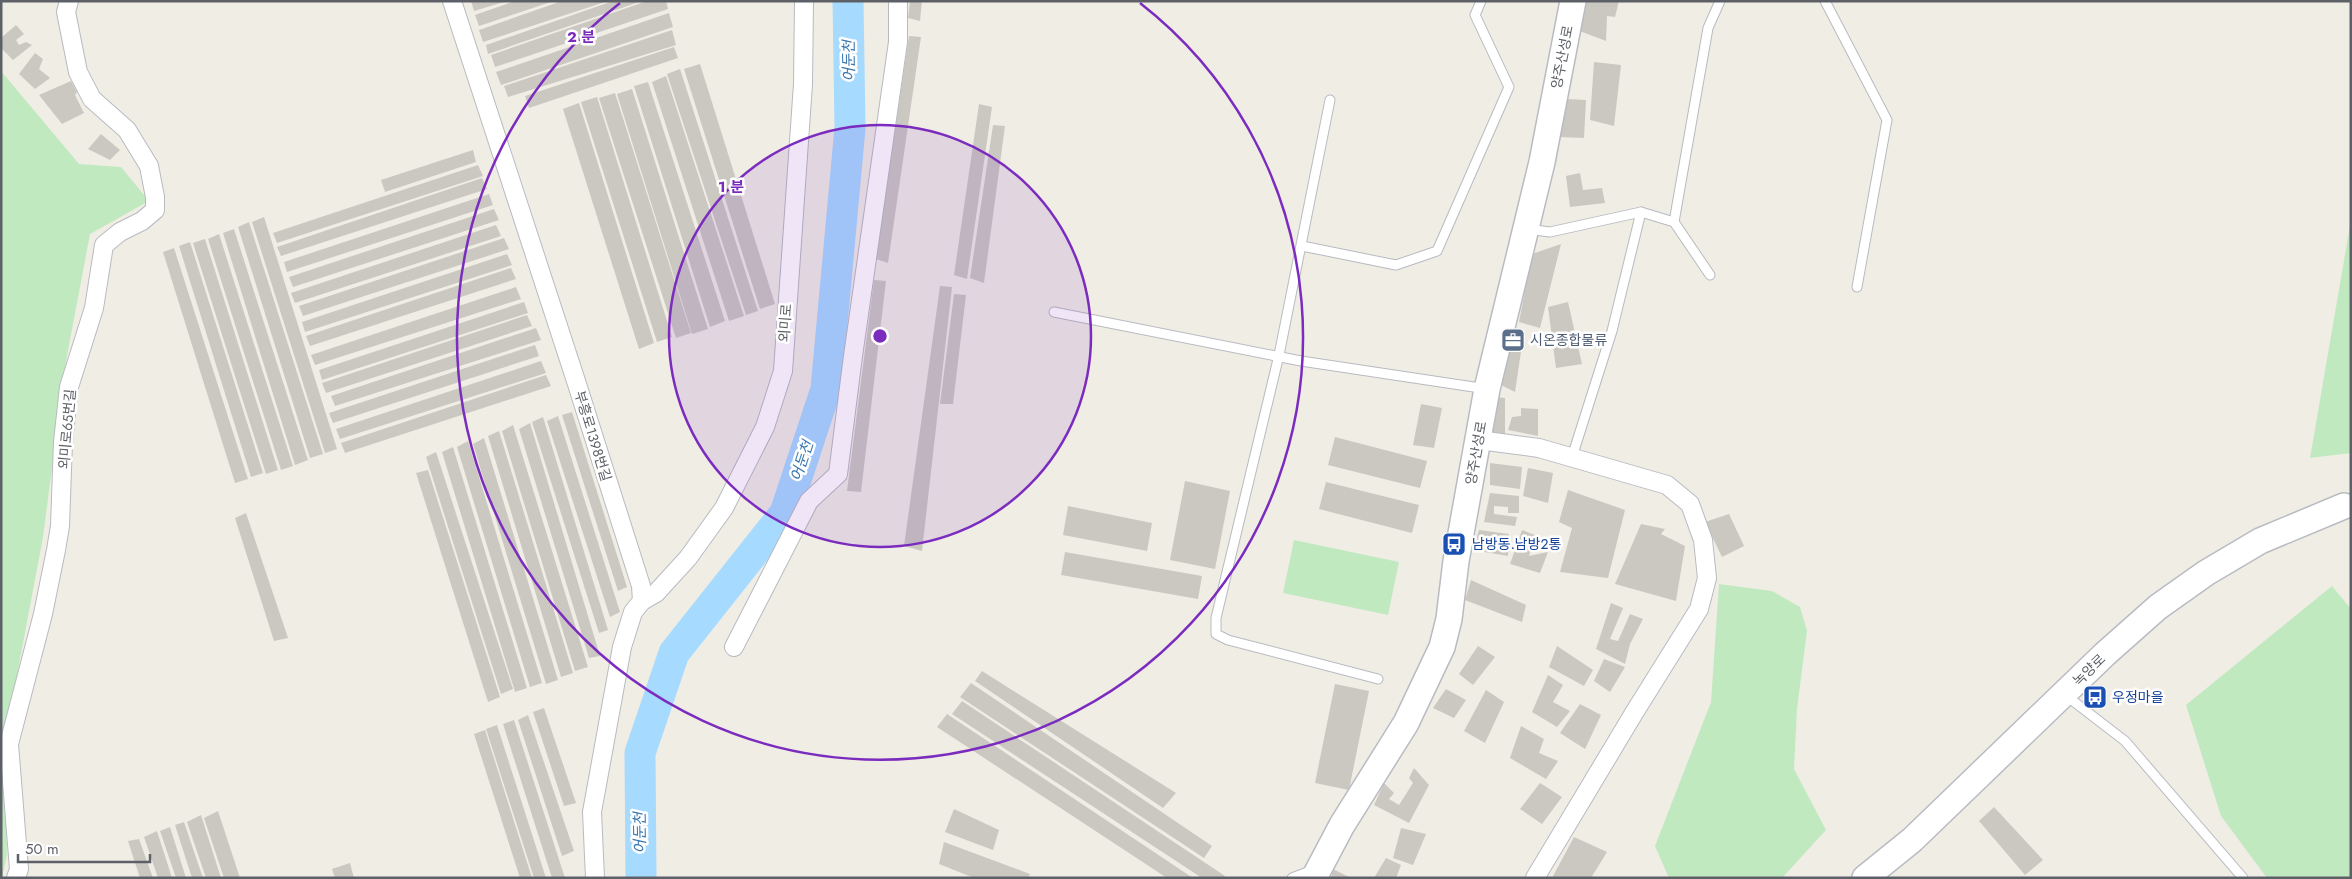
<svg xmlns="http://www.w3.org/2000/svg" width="2352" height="879" font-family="Jost,'Noto Sans KR',sans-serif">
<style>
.green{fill:#c1e9c0}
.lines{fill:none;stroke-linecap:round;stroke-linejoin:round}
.river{stroke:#a6daff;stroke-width:31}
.building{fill:#cbc8c2}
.lane-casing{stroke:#b7bbc0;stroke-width:11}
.street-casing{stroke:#b7bbc0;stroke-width:20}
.secondary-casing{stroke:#b8bcc2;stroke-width:28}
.lane{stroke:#fff;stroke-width:9}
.street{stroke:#fff;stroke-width:18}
.secondary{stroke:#fff;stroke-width:25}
.ring{fill:none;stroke:#7b2cbf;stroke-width:2.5}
.labels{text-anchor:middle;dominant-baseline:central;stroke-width:5;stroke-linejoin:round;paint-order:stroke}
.street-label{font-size:14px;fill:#5d6167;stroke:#fff}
.service-label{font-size:14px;fill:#4e5e75;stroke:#fff;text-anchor:start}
.transit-label{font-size:14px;fill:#164399;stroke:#fff;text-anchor:start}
.water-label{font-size:15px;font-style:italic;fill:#3775b1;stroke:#fff}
.centre{fill:#7b2cbf;stroke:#fff;stroke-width:2.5}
.ring-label{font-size:15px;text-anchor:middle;font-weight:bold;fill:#7b2cbf;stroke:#fff;stroke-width:5;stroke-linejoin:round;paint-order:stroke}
</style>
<rect width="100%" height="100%" fill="#f0ede5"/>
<g class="green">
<path d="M1,71l78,93 42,3 28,34 -59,33 -24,127 -23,176 -39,207 3,111 -5,23z"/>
<path d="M2351,220v233l-41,5z"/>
<path d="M1294,540l105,22 -11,53 -105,-22z"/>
<path d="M1719,584l53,7 28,16 7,24 -10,78 -3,60 32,61 -44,48h-113l-14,-32 56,-144z"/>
<path d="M2332,586l19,23v269h-84l-46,-62 -35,-111z"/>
</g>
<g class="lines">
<path class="river" d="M641,878l-1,-125 34,-100 111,-140 41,-124 24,-261 -2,-127"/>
</g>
<g class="building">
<path d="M471,1h33v1l-30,9z"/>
<path d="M515,1l36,1 -72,24 -4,-11z"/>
<path d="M562,1l43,1 -122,40 -4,-12z"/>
<path d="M613,1l26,1 -151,52 -2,-9z"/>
<path d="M647,1h19l2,8 -173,58 -4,-12z"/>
<path d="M910,1h12l-2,20 -12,-3z"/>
<path d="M1583,1h36l-4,16 -8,-1 -1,25 -29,-11z"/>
<path d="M669,13l4,14 -172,58 -5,-13z"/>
<path d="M16,25l8,9 -8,6 3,5 7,-3 6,3 -19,15 -12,-12v-10z"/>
<path d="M672,30l4,15 -168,52 -4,-11z"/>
<path d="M909,36l12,1 -33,226 -12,-4z"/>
<path d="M674,47l4,11 -149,50 -4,-12z"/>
<path d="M35,53l8,6 -4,10 11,9 -15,11 -16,-15z"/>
<path d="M1594,62l27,3 -7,61 -24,-6z"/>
<path d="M700,64l75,240 -15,5 -76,-240z"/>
<path d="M680,69l78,242 -12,4 -79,-241z"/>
<path d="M666,76l78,240 -15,5 -77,-239z"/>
<path d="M71,81l6,11 -2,3 9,18 -22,11 -23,-29z"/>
<path d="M648,82l77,239 -15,6 -76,-241z"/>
<path d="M632,89l76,240 -16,5 -75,-240z"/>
<path d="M615,93l76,240 -15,5 -77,-240z"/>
<path d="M597,97l75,240 -15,5 -76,-240z"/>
<path d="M1567,99l19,1 -2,38 -24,-1z"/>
<path d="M579,103l75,240 -15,6 -76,-240z"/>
<path d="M979,104l13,3 -25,172 -13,-4z"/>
<path d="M993,125l12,1 -21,157 -14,-5z"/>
<path d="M101,134l19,16 -10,10 -22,-11z"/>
<path d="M473,150l3,12 -91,30 -4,-12z"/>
<path d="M478,165l5,11 -206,67 -4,-10z"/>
<path d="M1580,173l3,17 19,-2 3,15 -35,4 -4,-31z"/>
<path d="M482,178l5,11 -206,67 -4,-9z"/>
<path d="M489,194l4,11 -206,67 -3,-10z"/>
<path d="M494,209l5,11 -206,67 -4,-10z"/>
<path d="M264,217l73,232 -12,4 -73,-231z"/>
<path d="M249,222l74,232 -13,4 -72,-231z"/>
<path d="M496,225l5,11 -206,67 -4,-10z"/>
<path d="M234,229l74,231 -13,5 -72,-232z"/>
<path d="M219,234l74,232 -12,4 -73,-231z"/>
<path d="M504,238l5,11 -206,67 -4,-10z"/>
<path d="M205,239l73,231 -12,4 -73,-231z"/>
<path d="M190,242l73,231 -12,4 -72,-231z"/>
<path d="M1561,244l-21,84 -21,-6 13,-68z"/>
<path d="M174,248l74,231 -13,4 -72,-231z"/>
<path d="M507,254l5,11 -207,67 -3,-10z"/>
<path d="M511,268l5,11 -206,67 -4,-10z"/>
<path d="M874,280l12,1 -25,211 -14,-1z"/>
<path d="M940,286l12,1 -30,264 -18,-5z"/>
<path d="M516,287l5,12 -206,66 -4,-10z"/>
<path d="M954,294l12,1 -13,109h-13z"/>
<path d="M524,302l4,11 -206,67 -3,-10z"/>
<path d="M1568,302l14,62 -26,4 -8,-61z"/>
<path d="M527,315l5,11 -206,67 -4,-10z"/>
<path d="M536,328l5,12 -206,66 -4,-10z"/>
<path d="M1510,339l12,6 -7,47 -14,-7z"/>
<path d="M535,345l4,11 -206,67 -4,-10z"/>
<path d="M541,361l5,12 -206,66 -4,-10z"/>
<path d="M546,375l5,11 -206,67 -4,-10z"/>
<path d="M1496,397l9,1v37l-14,-3z"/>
<path d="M1421,404l21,4 -8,40 -21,-3z"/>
<path d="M1521,408l17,1v27l-30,-6 4,-13 9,-1z"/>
<path d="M572,412l55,175 -9,4 -56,-176z"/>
<path d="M558,416l62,196 -10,5 -63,-196z"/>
<path d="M543,417l65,213 -9,3 -67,-211z"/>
<path d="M530,423l70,233 -11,2 -70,-229z"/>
<path d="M513,425l75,242 -13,4 -73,-240z"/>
<path d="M499,431l74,242 -12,4 -73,-241z"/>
<path d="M1335,437l92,24 -7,27 -92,-23z"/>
<path d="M484,438l74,242 -12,4 -73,-240z"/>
<path d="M468,441l74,242 -12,4 -73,-240z"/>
<path d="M453,447l74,241 -12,4 -73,-240z"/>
<path d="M436,452l77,237 -12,5 -75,-237z"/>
<path d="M1490,463l32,4 -2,22 -30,-4z"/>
<path d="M1528,468l25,5 -5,30 -25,-7z"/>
<path d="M428,470l72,227 -12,5 -72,-229z"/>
<path d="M1185,481l45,10 -15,78 -45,-9z"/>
<path d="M1326,482l93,23 -7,28 -93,-24z"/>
<path d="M1568,490l57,20 -17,68 -48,-6 12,-44 -13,-6z"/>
<path d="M1490,493l29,3v17h-11v-6l-14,-1v8l23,3 -2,9 -31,-4z"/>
<path d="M1068,506l84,17 -5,28 -84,-16z"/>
<path d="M246,513l42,125 -14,3 -39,-123z"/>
<path d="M1729,514l15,32 -22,11 -17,-35z"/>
<path d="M1641,524l24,5 -4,5 24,12 -9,55 -61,-17z"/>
<path d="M1479,530l30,4 -1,22 -35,-6z"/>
<path d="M1522,530l13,5 -6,21 19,-4 -8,21 -30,-9z"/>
<path d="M1065,552l137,24 -4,23 -137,-24z"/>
<path d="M1471,580l55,25 -4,17 -57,-22z"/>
<path d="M1611,603l12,5 -13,31 8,2 12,-27 13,5 -13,25 -5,20 -29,-15z"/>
<path d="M1478,646l17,11 -22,28 -14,-11z"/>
<path d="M1557,646l36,24 -9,16 -35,-19z"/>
<path d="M1604,659l21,8 -15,25 -16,-11z"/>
<path d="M982,671l194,122 -13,15 -188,-127z"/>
<path d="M1548,675l15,10 -10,17 17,9 -13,16 -25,-15z"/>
<path d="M971,683l241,163 -8,12 -244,-161z"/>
<path d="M1335,684l34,7 -20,99 -34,-7z"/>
<path d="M1446,689l20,11 -12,18 -21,-10z"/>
<path d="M1486,690l18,12 -19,41 -21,-12z"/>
<path d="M962,701l242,161 21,14 -3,2h-20l-250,-164z"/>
<path d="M1580,704l21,11 -16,34 -25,-16z"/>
<path d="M544,708l32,95 -12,3 -31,-94z"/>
<path d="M947,714l246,164h-26l-230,-151z"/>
<path d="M528,715l46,136 -12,5 -44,-136z"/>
<path d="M514,720l51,158h-13l-49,-154z"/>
<path d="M497,725l49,153h-12l-48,-149z"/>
<path d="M1521,726l23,13 -5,14 19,8 -12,18 -36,-21z"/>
<path d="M485,730l47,148h-12l-46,-144z"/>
<path d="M1414,768l15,17 -20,38 -35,-18 10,-22 10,10 -5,6 10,6 14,-22 -4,-5z"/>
<path d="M1540,783l22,14 -20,27 -22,-15z"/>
<path d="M1994,807l49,53 -18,15 -46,-54z"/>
<path d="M954,809l45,21 -6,20 -48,-18z"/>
<path d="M218,811l22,67h-16l-20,-60z"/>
<path d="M201,815l20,63h-15l-19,-56z"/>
<path d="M184,822l19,56h-11l-17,-53z"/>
<path d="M170,827l16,51h-10l-16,-47z"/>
<path d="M1401,828l25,6 -13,31 -20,-7z"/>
<path d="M157,831l15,47h-14l-14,-41z"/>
<path d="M1574,837l33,15 -16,26h-39z"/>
<path d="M139,839l14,39h-13l-12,-37z"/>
<path d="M944,842l86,32 -2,4h-54l-35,-14z"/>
<path d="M1386,858l15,7 -5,13h-22z"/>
<path d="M350,863l4,15h-19l-3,-9z"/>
<path d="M1333,869l18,9h-20z"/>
</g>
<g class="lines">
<g class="lane-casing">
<g id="lane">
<path d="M1825,1l62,119 -30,167"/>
<path d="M1330,100l-51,255 -63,263v16l12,6 150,39"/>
<path d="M1641,212l33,10 36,53"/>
<path d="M1674,222l34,-194 12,-27"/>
<path d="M1527,229l23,3 91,-20 -29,119 -40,126"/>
<path d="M1302,246l94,19 41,-14 72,-164 -34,-72 6,-14"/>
<path d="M1054,312l247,49 186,28"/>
<path d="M2064,694l61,47 118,137"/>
<path d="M1292,878l21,-8"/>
</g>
</g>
<g class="street-casing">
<g id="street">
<path d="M452,1l124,380 65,205 1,15 -9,11 -11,35 -30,165 3,66"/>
<path d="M1479,440l60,8 128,37 23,19 13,36 4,38 -8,31 -65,104 -99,165"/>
<path d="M642,601l14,-8 32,-35 36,-50 41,-81 18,-56 20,-287 1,-83"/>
<path d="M734,647l75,-146 29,-27 15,-118 45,-314v-41"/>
<path d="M16,878l3,-9 -10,-125 34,-130 13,-64 4,-24 3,-84 6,-55 25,-79 10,-63 16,-13 22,-11 13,-11v-13l-6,-31 -22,-36 -35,-31 -14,-27 -12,-60 3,-11"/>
</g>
</g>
<g class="secondary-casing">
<g id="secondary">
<path d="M1314,878l28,-53 64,-102 36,-76 7,-28 7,-58 31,-172 55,-227 31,-161"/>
<path d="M1865,878l47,-38 193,-186 53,-47 48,-34 54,-32 84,-35"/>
</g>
</g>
<use href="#lane" class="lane"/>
<use href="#street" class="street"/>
<use href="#secondary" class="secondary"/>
</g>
<circle cx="880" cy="336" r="211" fill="#7b2cbf" fill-opacity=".12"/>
<g class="ring">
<circle cx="880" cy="336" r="211"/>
<path d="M1140 3A423 423 0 1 1 620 3"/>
</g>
<defs>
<g id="office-square" transform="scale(1.25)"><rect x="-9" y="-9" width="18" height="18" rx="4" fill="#5c6f8a" stroke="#fff"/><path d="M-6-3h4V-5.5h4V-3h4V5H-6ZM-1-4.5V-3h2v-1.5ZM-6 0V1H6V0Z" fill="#fff"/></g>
<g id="bus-square" transform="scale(1.25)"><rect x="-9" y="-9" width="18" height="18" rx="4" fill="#1a4fb4" stroke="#fff"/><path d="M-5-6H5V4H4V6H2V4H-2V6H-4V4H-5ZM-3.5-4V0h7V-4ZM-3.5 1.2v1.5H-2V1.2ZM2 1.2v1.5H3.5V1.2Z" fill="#fff"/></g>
</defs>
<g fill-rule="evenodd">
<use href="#office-square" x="1513" y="340"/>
<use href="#bus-square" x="1454" y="544"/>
<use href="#bus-square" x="2095" y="697"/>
</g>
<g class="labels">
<g class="street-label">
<text transform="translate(1562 57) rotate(-79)">양주산성로</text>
<text transform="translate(785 323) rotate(-86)">외미로</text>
<text transform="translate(67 429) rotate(-85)">외미로65번길</text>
<text transform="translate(593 436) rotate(73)">부흥로1398번길</text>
<text transform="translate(1476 453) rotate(-80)">양주산성로</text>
<text transform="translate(2089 670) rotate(-44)">녹양로</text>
</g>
<g class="service-label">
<text x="1530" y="340">시온종합물류</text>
</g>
<g class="transit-label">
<text x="1472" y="544">남방동.남방2통</text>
<text x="2112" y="697">우정마을</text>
</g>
<g class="water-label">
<text transform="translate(849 61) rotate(-91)">어둔천</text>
<text transform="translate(802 461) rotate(-72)">어둔천</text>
<text transform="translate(640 833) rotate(-91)">어둔천</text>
</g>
</g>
<circle cx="880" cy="336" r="8" class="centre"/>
<g class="ring-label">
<text x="581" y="42">2 분</text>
<text x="731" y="192">1 분</text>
</g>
<rect width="2352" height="879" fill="none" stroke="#5d6167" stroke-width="5"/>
<path d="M18 854v8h132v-8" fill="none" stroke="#5d6167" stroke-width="2.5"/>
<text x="25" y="854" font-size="15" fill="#5d6167" stroke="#ffffff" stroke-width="4" paint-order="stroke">50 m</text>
</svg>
